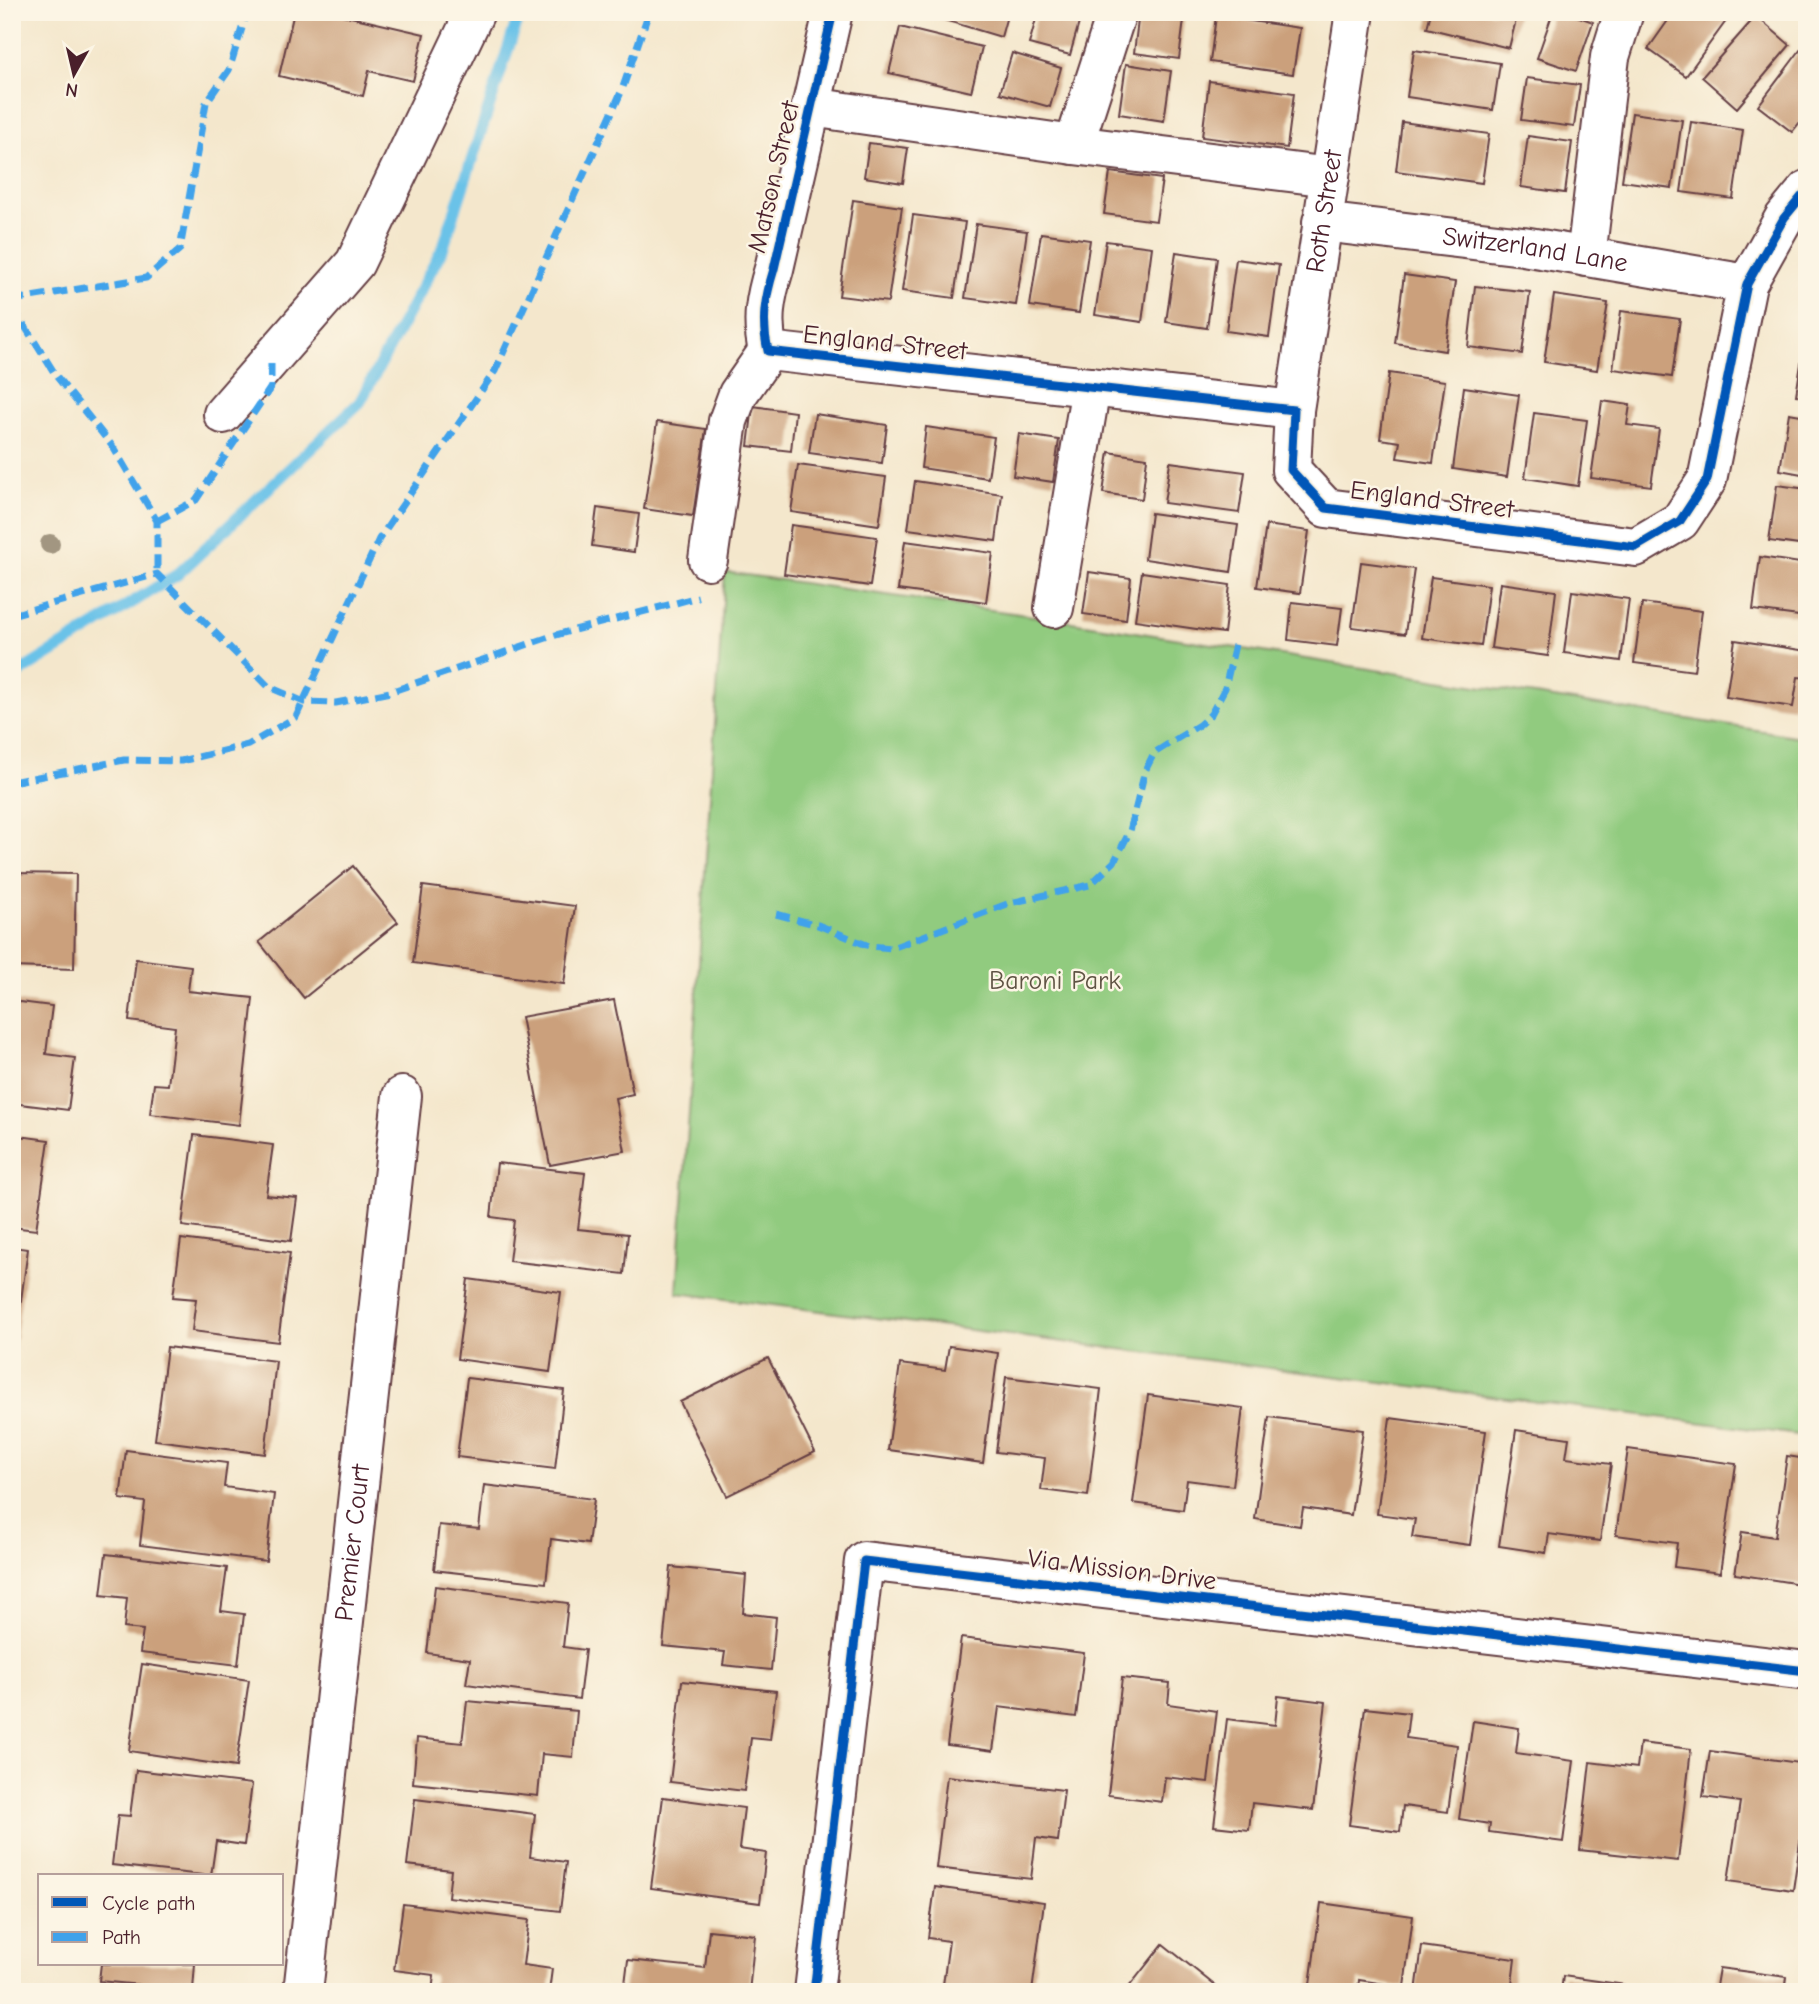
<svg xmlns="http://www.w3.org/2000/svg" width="1819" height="2004" font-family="'Comic Neue',sans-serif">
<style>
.green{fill:#91cb7f;stroke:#6e7555;stroke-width:2}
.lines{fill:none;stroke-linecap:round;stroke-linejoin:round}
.stream{stroke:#6ac2e8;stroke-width:12}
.building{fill:#cba07b}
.minor-casing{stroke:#643d43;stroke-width:42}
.minor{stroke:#fff;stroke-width:38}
.quiet{stroke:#40a2eb;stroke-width:7;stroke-dasharray:14 7;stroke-linecap:butt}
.cycleway-casing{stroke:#fcf5e5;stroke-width:13}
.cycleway{stroke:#0057b8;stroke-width:9}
.tree{fill:#a29681}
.labels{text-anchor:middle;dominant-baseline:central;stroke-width:5;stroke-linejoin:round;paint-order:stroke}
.street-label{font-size:26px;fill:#4a1f2b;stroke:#fcf5e5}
.park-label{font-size:26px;fill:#5f5344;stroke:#fcf5e5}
</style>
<rect width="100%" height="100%" fill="#fcf5e5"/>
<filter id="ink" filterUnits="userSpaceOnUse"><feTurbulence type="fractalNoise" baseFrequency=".0143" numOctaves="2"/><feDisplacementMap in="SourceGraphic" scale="14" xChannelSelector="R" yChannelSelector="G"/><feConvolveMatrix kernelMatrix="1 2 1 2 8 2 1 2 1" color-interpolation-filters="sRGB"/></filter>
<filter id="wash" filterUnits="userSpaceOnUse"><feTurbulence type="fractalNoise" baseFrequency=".00686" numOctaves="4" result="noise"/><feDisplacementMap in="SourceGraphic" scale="28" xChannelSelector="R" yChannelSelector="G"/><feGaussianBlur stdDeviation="1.57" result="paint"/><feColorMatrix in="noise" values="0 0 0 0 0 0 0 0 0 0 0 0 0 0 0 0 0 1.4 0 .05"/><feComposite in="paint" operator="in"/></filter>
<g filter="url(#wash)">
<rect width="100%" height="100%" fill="#f4e7cc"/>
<path class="green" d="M725,572l315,45 767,121v698l-1130,-143z"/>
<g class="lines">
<path class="stream" d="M12,677l166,-103 182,-172 83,-154 77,-236"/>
</g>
<g id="blocks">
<g class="building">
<path d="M294,12h35l95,22 -11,47 -44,-10 -6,25 -84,-20z"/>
<path d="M918,12h90l-7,25z"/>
<path d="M1038,12h44l-12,43 -41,-11z"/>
<path d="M1139,12h46l-6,47 -45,-6z"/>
<path d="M1431,12h87l-9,36 -82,-20z"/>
<path d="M1553,12h13l27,10 -17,49 -39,-13z"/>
<path d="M1674,12h48l7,5 -43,59 -38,-27z"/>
<path d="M1216,16l84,12 -7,46 -83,-12z"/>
<path d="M1756,16l34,29 -53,63 -35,-31z"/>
<path d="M900,27l82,20 -11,45 -82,-19z"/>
<path d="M1801,49l6,4v60l-15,19 -34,-26z"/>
<path d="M1414,50l86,13 -7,47 -86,-13z"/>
<path d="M1012,53l49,15 -11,39 -50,-14z"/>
<path d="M1126,64l45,7 -7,50 -45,-7z"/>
<path d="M1527,78l53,7 -6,42 -53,-7z"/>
<path d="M1209,81l85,12 -7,55 -85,-11z"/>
<path d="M1632,113l50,7 -10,68 -50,-7z"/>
<path d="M1402,122l87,12 -7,49 -86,-12z"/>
<path d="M1691,122l52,8 -10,69 -52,-7z"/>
<path d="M1528,136l44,6 -7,51 -44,-6z"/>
<path d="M869,143l39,5 -5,35 -39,-6z"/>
<path d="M1110,172l52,7 -6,42 -52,-7z"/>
<path d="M853,200l49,7 -14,95 -49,-6z"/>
<path d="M913,215l52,7 -11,76 -52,-7z"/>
<path d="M976,224l51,7 -11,74 -51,-7z"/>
<path d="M1041,233l49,7 -11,73 -49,-7z"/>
<path d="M1106,241l46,6 -10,75 -47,-7z"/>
<path d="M1176,252l41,6 -10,70 -41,-6z"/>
<path d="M1236,259l43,6 -10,72 -43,-6z"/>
<path d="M1404,275l51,7 -10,69 -50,-8z"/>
<path d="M1475,286l55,6 -8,62 -54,-7z"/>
<path d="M1554,295l54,8 -11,67 -53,-8z"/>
<path d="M1621,311l59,8 -8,58 -59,-8z"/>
<path d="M1805,339h2v57l-11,-1z"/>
<path d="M1389,373l56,8 -12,82 -36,-5 3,-16 -20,-3z"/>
<path d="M1464,387l55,8 -12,82 -54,-8z"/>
<path d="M1602,401l28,4 -3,20 32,4 -8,57 -60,-8z"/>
<path d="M753,406l42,6 -4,39 -43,-5z"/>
<path d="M1534,413l53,7 -9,66 -53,-8z"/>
<path d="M1789,413l18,3v59l-27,-5z"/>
<path d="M815,414l72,11 -5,38 -73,-10z"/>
<path d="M657,422l49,7 -13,87 -49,-7z"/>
<path d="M926,427l68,10 -6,41 -67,-10z"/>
<path d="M1019,434l40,6 -6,42 -40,-6z"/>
<path d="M1109,452l38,6 -5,41 -39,-6z"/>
<path d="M1170,462l75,10 -6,41 -75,-10z"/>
<path d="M798,465l88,12 -7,48 -88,-13z"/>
<path d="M915,481l87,13 -6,47 -88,-12z"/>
<path d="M1777,485l30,4v57l-38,-5z"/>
<path d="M597,508l42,6 -5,38 -42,-6z"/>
<path d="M1151,513l87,12 -7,47 -86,-13z"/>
<path d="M791,525l86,12 -7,49 -86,-12z"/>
<path d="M1266,525l43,6 -9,62 -43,-6z"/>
<path d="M905,541l88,12 -7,49 -88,-12z"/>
<path d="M1760,557l47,7v53l-54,-7z"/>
<path d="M1361,562l53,7 -9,65 -53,-7z"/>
<path d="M1089,572l42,6 -5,42 -43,-6z"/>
<path d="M1142,572l88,13 -6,48 -89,-13z"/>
<path d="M1431,577l58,8 -8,61 -59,-8z"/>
<path d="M1500,583l56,8 -8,65 -57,-8z"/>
<path d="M1572,591l57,8 -8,62 -57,-8z"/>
<path d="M1292,602l50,6 -5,38 -49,-6z"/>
<path d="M1642,603l60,8 -8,60 -60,-8z"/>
<path d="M1735,640l72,11v27l-9,-1 -5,30 -67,-10z"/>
<path d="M353,866l45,56 -94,76 -45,-56z"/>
<path d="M12,873l64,1 -2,95 -62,-2z"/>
<path d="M423,886l152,20 -11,78 -151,-21z"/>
<path d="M136,959l55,7 -3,25 65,7 -14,127 -89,-11 4,-30 14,1 7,-58 -46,-6z"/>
<path d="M614,1000l19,94 -18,4 10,53 -75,14 -29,-148z"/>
<path d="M12,1001l40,5 -6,48 29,4 -7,52 -56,-7z"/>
<path d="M12,1135l37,5 -13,90 -24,-3z"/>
<path d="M194,1135l79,10 -7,50 31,3 -6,43 -109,-15z"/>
<path d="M497,1163l88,10 -7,56 50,5 -4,40 -115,-13 5,-41 -23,-3z"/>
<path d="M181,1239l109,14 -12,89 -86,-11 4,-32 -23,-2z"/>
<path d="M12,1247l16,2 -14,103h-2z"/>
<path d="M468,1279l93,13 -11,80 -93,-13z"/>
<path d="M949,1346l49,7 -15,110 -95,-13 12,-86 45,6z"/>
<path d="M167,1347l109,14 -11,93 -110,-14z"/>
<path d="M768,1358l47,94 -88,44 -47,-94z"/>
<path d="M1006,1377l95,12 -13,107 -47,-6 4,-32 -49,-6z"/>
<path d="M467,1378l97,12 -9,79 -98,-12z"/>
<path d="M1148,1395l95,13 -10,78 -46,-6 -4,30 -50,-7z"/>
<path d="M1269,1417l94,13 -12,85 -48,-7 -3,18 -45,-7z"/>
<path d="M1390,1418l96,13 -16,114 -58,-8 3,-18 -38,-5z"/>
<path d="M1516,1430l53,8 -3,20 45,6 -11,77 -51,-7 -3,19 -47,-7z"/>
<path d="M1628,1449l108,15 -16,109 -46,-6 3,-24 -61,-8z"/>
<path d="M126,1450l101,13 -3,24 50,7 -8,67 -126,-16 5,-43 -25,-3z"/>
<path d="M1787,1456l20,3v126l-72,-11 7,-42 33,5z"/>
<path d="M484,1485l110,14 -6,45 -37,-5 -5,44 -112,-13 5,-45 40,4z"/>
<path d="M106,1554l121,14 -6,43 23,3 -6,51 -98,-12 3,-23 -19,-2 3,-30 -26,-3z"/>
<path d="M671,1567l75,8 -3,38 33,4 -5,53 -48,-5 2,-13 -62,-6z"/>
<path d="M435,1586l133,17 -5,44 22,3 -6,49 -113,-15 4,-25 -43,-6z"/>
<path d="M961,1638l123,15 -8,64 -77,-10 -6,44 -46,-6z"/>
<path d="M142,1664l107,16 -13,87 -107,-16z"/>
<path d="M1122,1678l48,5 -2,21 49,7 -9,71 -43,-5 -3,25 -54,-7z"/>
<path d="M682,1681l94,10 -6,49 -19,-2 -7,53 -74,-9z"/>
<path d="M1278,1696l48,6 -13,108 -61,-7 -3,27 -35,-4 13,-107 48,6z"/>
<path d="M467,1701l110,10 -4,46 -31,-3 -4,42 -125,-13 4,-45 45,5z"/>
<path d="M1365,1708l44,5 -3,25 51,7 -9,67 -45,-6 -3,26 -51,-7z"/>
<path d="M1473,1721l46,7 -3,25 58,8 -11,81 -74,-10 1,-8 -31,-5z"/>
<path d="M1640,1743l51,6 -13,112 -98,-11 10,-88 47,6z"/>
<path d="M1710,1751l97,13v30l-14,96 -65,-9 12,-79 -37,-5z"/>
<path d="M136,1770l116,14 -8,61 -28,-4 -5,35 -99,-11 6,-50 12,1z"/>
<path d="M947,1776l117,14 -6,51 -22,-3 -5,41 -95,-11z"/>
<path d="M663,1797l81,11 -5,41 27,4 -6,50 -109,-15z"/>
<path d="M415,1799l120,15 -5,43 36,5 -6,49 -112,-14 3,-27 -44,-5z"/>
<path d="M935,1887l109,15 -12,90h-90l7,-51 -21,-3z"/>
<path d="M1321,1903l92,13 -9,71 -45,-7 -1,12h-49z"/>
<path d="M403,1904l126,16 -6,45 29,4 -3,23h-117l2,-17 -40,-5z"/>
<path d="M709,1930l46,5 -6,57h-125l4,-32 77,8z"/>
<path d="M1163,1944l60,48h-98z"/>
<path d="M1422,1946l93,13 -4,33h-95z"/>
<path d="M101,1964h94l-2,26 -94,-9z"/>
<path d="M1719,1968l68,9 -2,15h-70z"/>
<path d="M1563,1976l98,14v2h-100z"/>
</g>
</g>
</g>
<g filter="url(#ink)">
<use href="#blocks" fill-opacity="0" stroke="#643d43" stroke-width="2"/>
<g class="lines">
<g class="minor-casing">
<g id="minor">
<path d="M811,107l263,38 256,32"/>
<path d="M1074,145l43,-133"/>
<path id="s1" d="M1322,222l201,24 224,38"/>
<path d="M1586,257l24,-200 14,-45"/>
<path d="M768,351l526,59 -3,60 35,38 310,39 44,-26 27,-41 40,-196 37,-66 23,-28"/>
<path d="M768,351c-7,-30 -3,-53 6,-82l59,-257"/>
<path id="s2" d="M1294,410l61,-398"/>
<path d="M223,414l132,-151 120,-251"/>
<path d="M708,560l20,-139 10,-27 30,-43"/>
<path d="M1054,608l37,-221"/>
<path id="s3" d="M303,1992l99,-896"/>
<path d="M814,1992l50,-431 943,110"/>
</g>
</g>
<use href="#minor" class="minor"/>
<g class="quiet">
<path d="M12,300l134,-22 34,-29 26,-146 23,-33 18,-58"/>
<path d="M12,306l45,71 56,70 44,74v53"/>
<path d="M157,521l39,-21 75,-113v-28"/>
<path d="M12,615l145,-41 112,113 35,15 32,1 54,-11 162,-56 146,-39"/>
<path d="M12,782l112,-22 57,1 67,-16 48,-28 83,-178 116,-168 127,-281 27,-78"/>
<path d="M776,914l42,11 51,21 23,2 118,-45 80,-18 24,-23 16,-31 15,-60 9,-18 45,-28 12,-11 14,-26 10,-43"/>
</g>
<g class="cycleway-casing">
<g id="cycleway">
<path d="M833,12l-59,257c-9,29 -13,52 -6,82l526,59 -3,60 35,38 310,39 44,-26 27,-41 40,-196 37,-66 23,-28"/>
<path d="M814,1992l50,-431 943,110"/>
</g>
</g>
<use href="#cycleway" class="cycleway"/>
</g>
<circle class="tree" cx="50" cy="544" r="10"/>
</g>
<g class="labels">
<g class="street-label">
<text transform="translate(774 177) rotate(-77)">Matson Street</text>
<text stroke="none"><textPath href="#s2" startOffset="201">Roth Street</textPath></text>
<text stroke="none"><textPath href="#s1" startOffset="215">Switzerland Lane</textPath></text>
<text transform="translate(885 343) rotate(6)">England Street</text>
<text transform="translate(1432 500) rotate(7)">England Street</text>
<text stroke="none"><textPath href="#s3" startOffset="452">Premier Court</textPath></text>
<text transform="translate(1122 1570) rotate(7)">Via Mission Drive</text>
</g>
<g class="park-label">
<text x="1055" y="981">Baroni Park</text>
</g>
</g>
<rect width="1819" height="2004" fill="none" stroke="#fcf5e5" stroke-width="42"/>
<rect x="38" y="1874" width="245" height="91" fill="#fcf5e5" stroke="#b59f9b" stroke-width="2"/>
<rect x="52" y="1897" width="35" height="10" fill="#0057b8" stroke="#b59f9b" stroke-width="2"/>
<text x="102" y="1910" font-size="21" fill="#4a1f2b">Cycle path</text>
<rect x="52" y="1932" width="35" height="10" fill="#40a2eb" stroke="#b59f9b" stroke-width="2"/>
<text x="102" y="1944" font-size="21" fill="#4a1f2b">Path</text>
<g transform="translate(74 74) rotate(188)" stroke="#fcf5e5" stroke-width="5" paint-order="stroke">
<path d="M0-5L12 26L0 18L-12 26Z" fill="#4a1f2b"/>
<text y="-10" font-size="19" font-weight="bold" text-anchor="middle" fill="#4a1f2b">N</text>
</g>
</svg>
